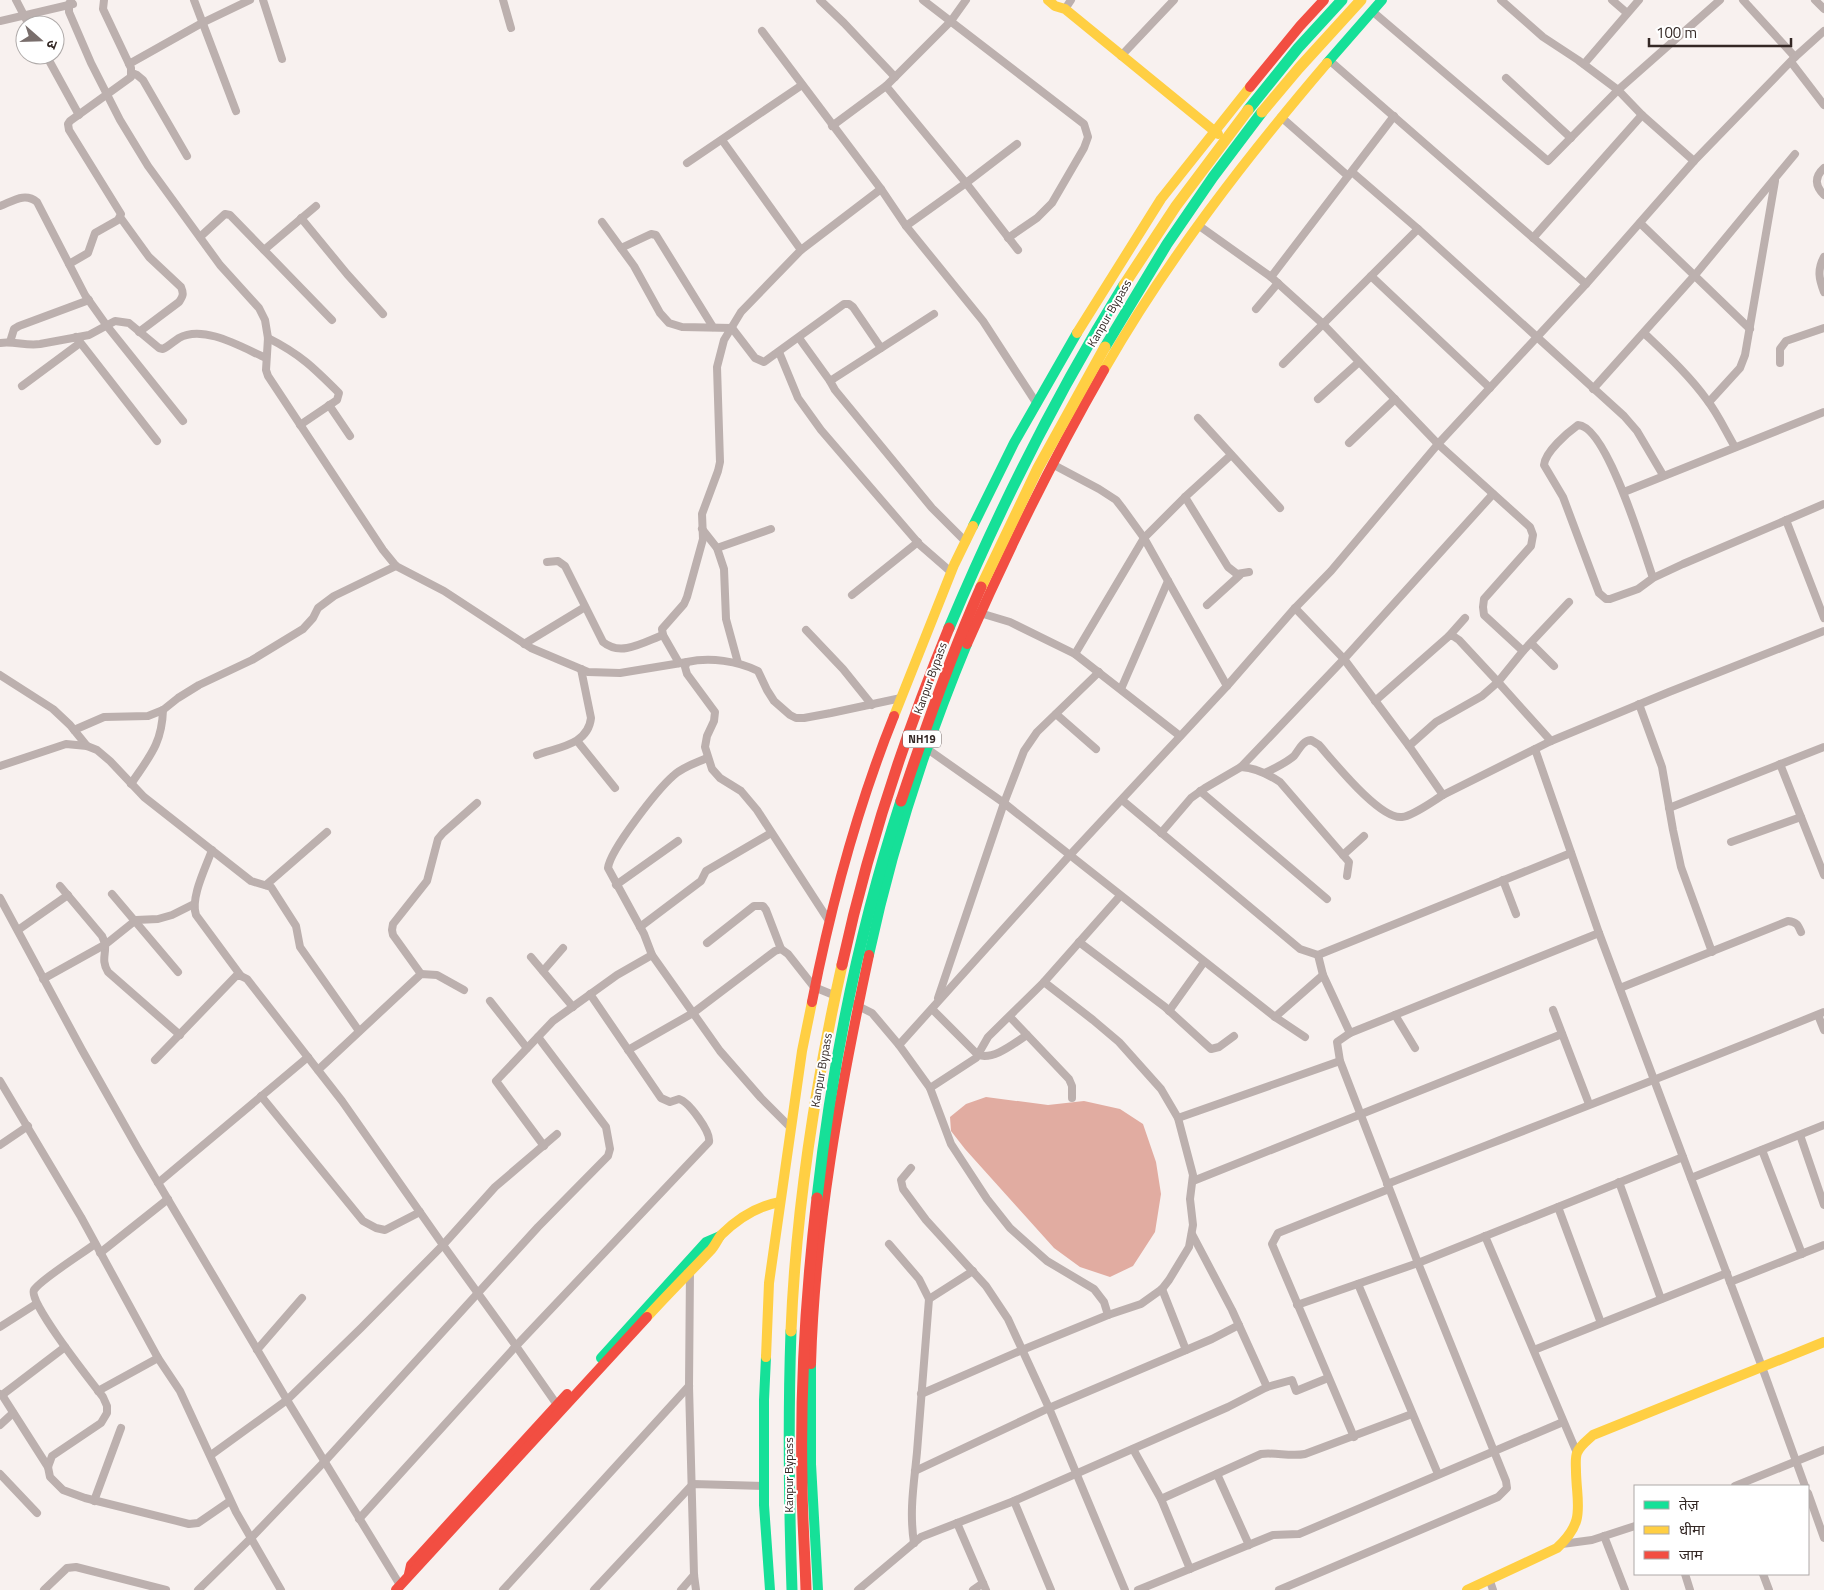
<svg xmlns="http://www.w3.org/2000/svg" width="1824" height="1590" font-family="'Titillium Web','Noto Sans Devanagari',sans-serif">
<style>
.water{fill:#e1aca1}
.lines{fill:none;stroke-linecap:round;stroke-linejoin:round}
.street{stroke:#bcb0ae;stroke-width:8}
.fast{stroke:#16e098;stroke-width:10}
.slow{stroke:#ffcf43;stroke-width:10}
.jam{stroke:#f24e42;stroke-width:10}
.fast-bridge{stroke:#16e098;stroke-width:11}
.slow-bridge{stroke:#ffcf43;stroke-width:11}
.jam-bridge{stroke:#f24e42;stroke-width:11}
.labels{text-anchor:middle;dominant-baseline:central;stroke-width:4;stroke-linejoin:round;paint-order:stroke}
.shield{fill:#fff;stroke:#716866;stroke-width:1}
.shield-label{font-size:11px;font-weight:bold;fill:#342825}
.street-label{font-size:12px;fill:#342825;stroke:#fff}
</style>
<rect width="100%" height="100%" fill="#f8f1ef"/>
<path class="water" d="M986,1097l62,8 36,-4 36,8 23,15 13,38 5,32 -6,38 -22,34 -23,11 -30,-10 -26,-19 -89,-99 -14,-18 -1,-14 16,-13z"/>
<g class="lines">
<g class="street">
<path d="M16,0l13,25"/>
<path d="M71,0l-2,4v8l22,51 29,57 28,46 72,99 39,43 6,12 3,18 -2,32 2,6 115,174 13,16 48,25 87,57 57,24 32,1 67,-11"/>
<path d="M194,0l42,111"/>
<path d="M263,0l19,59"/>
<path d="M503,0l8,28"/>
<path d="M820,0l24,23 51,54"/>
<path d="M923,0l161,124 4,13 -4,11 -32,55 -15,15 -29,20"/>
<path d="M1501,0l42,37 35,23 40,30 102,-90"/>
<path d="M1612,0l15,13"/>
<path d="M1743,0l52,57"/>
<path d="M1815,0l9,9"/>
<path d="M1065,9l6,-9"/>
<path d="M1372,11l176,150 70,-71 24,25 52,46"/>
<path d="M0,21l73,-17"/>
<path d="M762,31l119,158 25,37 77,95 54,83"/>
<path d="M46,55l33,60"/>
<path d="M1121,56l53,-56"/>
<path d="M1329,60l257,224"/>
<path d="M1791,62l33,43"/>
<path d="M129,64l73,-41 48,-23"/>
<path d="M1584,64l55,-64"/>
<path d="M132,73l5,2 6,5 44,76"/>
<path d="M1506,78l65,60"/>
<path d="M886,86l80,97 52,67"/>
<path d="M1281,117l67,59"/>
<path d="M832,126l54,-40 65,-65 15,-21"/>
<path d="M722,140l79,110 80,-61"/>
<path d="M687,163l115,-78"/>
<path d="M1824,168c-10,9 -9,18 0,27"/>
<path d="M1352,172l66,57 206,187 13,15 26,44"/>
<path d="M0,206c13,-5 25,-14 37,-4l48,93 22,31 76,95"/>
<path d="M120,217l29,40 32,30c3,7 2,9 -2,15l-40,30"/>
<path d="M301,218l46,56 36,40"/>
<path d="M602,222l32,44 26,47 9,10 13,4 50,1 23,30 9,4 80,-58h5l4,3 28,41"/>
<path d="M1640,223l110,106"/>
<path d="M1198,225l73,52 51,46 116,121 92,83 3,8 -2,11 -47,53 -1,8 1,8 39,36"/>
<path d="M906,226l60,-43 51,-39"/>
<path d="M200,237l25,-23 5,1 102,105"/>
<path d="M1533,238l109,-123"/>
<path d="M621,248l30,-14 5,1 57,92"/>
<path d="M264,250l52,-44"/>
<path d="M1824,257c-7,13 -5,22 0,35"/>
<path d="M69,264l19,-11 7,-20 23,-13 3,-6 -52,-84 -1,-6 2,-3 61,-44v-9l-28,-59 1,-9"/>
<path d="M1371,276l119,112"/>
<path d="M1271,277l123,-161"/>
<path d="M1256,309l22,-26"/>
<path d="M934,314l-104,67 5,9 97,118 34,34"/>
<path d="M1644,333c22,21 45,42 63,67 11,14 19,32 28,47"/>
<path d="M76,337l81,104"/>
<path d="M268,338c32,16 46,30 71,55l-2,7 -37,25"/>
<path d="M799,338l31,43"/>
<path d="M10,342l4,-13 5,-3 70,-26"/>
<path d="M0,343c14,-2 26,3 40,1l49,-9 26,-14 14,2 30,25 4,1c6,-3 11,-8 16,-11 25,-14 64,10 87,20"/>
<path d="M779,352l19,46 23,32 99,115 31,27"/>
<path d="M1780,363v-14l6,-8 38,-13"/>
<path d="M1283,364l135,-135"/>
<path d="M22,386l58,-43"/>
<path d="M1593,389l102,-114 100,-121"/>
<path d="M1318,399l41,-37"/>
<path d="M1709,402l31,-34 5,-13 30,-174"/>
<path d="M329,405l21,31"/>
<path d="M1198,418l82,90"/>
<path d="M1349,443l46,-44"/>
<path d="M1052,464l47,25 17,11 7,9 21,29 83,148"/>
<path d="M1624,492l200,-80"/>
<path d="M1185,497l43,70 9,7 12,-2"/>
<path d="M1786,520l38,98"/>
<path d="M702,529l15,19 7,21 2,50 12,44"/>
<path d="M717,548l54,-19"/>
<path d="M547,562l11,-1 7,5 38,76c18,15 41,0 60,-7"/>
<path d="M1653,578c-9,-26 -46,-152 -75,-153 -11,8 -33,27 -34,40l19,32 36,96 7,6h4l28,-10 15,-11 30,-14 141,-60"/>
<path d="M852,595l66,-53"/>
<path d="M1207,605l33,-30"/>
<path d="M1295,608l49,51 65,87 34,49 108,-54 118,-49 155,-61"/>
<path d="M980,613l30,9 65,32 105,82"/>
<path d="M806,630l37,39 29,36"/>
<path d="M1449,636l16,-18"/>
<path d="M1531,643l23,23"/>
<path d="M524,644l61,-37"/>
<path d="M1075,654l69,-116 41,-41 46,-42"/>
<path d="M679,663l-16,-28 -1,-6 22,-25 3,-7 16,-58 -1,-25 16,-43 2,-9 -3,-95 7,-27 17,-28 60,-62"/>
<path d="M0,675l53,34 17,16 17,21"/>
<path d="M1121,689l47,-108"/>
<path d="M1375,701l74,-65h4l6,4 39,42 -16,14 -46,26 -27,24"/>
<path d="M1639,704l23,63 11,63 8,37 31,85"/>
<path d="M1056,714l40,35"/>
<path d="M74,730l30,-13 44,-1 15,-6 15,-12 21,-13 53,-25 51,-31 10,-11 5,-10 16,-12 62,-30"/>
<path d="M1551,741l-53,-59 25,-31 46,-49"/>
<path d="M578,742l37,46"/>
<path d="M926,748l78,55 271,214 48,-42 27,58"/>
<path d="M1535,749l64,184 84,224"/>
<path d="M537,755c21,-8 51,-10 54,-37l-10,-49"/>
<path d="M707,758c-11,5 -25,9 -34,18 -15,13 -63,74 -65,92l36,66 8,21 68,96 41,47 29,29"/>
<path d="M1780,764l44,111"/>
<path d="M0,766l66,-22 21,2 10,4 13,11 34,36 107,84 20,6 25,39 4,21 59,84"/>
<path d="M1241,767c15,1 27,7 39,15l69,80 -2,14"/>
<path d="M1265,773c10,-5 21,-10 29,-17 5,-6 8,-15 17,-16l8,5c15,17 61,75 83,72 11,-1 31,-16 41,-22"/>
<path d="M131,784c18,-27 31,-40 32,-74"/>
<path d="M1200,791l127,108"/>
<path d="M1122,800l178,149 18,6"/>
<path d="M1669,808l155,-61"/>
<path d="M1161,833l30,-35 14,-10 36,-21 103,-108 149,-165"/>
<path d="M1731,842l70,-25"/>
<path d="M212,850c-6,17 -22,48 -16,65l45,61"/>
<path d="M1343,855l21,-19"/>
<path d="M1503,880l13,34"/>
<path d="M266,885l61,-53"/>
<path d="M616,885l62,-44"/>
<path d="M60,886l42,50c8,15 -3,21 6,36l72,63"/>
<path d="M112,894l66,78"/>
<path d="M0,898l82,152 56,99 149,251 113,185"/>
<path d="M829,921l-72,-111 -16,-19 -21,-13 -8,-9 -7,-22 2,-11 7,-15 1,-9 -28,-38 -2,-7 2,-5c23,-5 51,-1 71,9l9,19 7,11 16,14 6,3h8l27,-5 70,-15"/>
<path d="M640,927l61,-46 5,-10 65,-38"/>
<path d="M18,930l50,-35"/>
<path d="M1079,942l86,65 46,42 8,-2 15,-11"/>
<path d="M707,943l47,-37h9l3,4 15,39"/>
<path d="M531,957l42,50"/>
<path d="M543,971l20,-23"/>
<path d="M421,974l-28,-39 -1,-5 1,-6 34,-43 11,-42 5,-6 34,-30"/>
<path d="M1323,975l-5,-20 253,-102"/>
<path d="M43,979l63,-35 30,-24 22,-1 14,-4 22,-11"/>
<path d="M1620,988l168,-67c9,1 10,4 13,11"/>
<path d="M938,998l66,-195 20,-52 13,-19 62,-60"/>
<path d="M490,1001l37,47"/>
<path d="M854,1004l18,9 27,32 171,-190 157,-169 68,-78 36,-37 107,-127 148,-160 108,-123 101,-104 29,-26"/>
<path d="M932,1009l46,46c17,5 36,-12 49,-20"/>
<path d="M1553,1010l36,94"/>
<path d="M1169,1011l35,-49"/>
<path d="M1395,1015l20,33"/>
<path d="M1818,1015l6,15"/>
<path d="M1010,1017l59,62 3,7v12"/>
<path d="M1275,1017l30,20"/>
<path d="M899,1045l31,43 46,-30 12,-21 56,-55 76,-86"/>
<path d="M628,1050l65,-37 82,-62 6,-2 7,5 26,33 22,9"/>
<path d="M155,1060l81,-84h5l6,3 95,122 101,144 73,101 44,63"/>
<path d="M318,1070l103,-96 16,1 27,15"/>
<path d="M0,1081l81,136 77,141 22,33 56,121 45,78"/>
<path d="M930,1088l21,56 36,55 23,29 37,33 47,28 10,13 4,13"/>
<path d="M261,1096l102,125 13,7 9,2 35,-18"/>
<path d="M1178,1118l162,-57"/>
<path d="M1800,1135l24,70"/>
<path d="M0,1145l28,-19"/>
<path d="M544,1146l-48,-65 57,-60 64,-46 35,-20"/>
<path d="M1762,1150l40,104"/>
<path d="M911,1168l-10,12 2,9 23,31 60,66 22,33 41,89 76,182"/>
<path d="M1691,1178l133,-53"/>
<path d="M1193,1181l369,-147"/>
<path d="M1619,1182l42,117"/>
<path d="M158,1183l150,-126"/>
<path d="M1387,1184c146,-57 292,-113 437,-172"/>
<path d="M1558,1207l43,116"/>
<path d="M1192,1234l40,76 35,77"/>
<path d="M1485,1236l92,217"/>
<path d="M95,1244c-12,9 -55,36 -61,46 -7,11 59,94 69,107l4,9v7l-6,10 -49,33 -4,11 2,10 13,13 22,8 104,26 9,-1 32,-22"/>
<path d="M889,1244l30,35 10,20"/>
<path d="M100,1253l68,-54"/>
<path d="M689,1268l1,2 -1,116 5,189 2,15"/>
<path d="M1730,1282l94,-37"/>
<path d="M1358,1284l80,190"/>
<path d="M1162,1289l24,61"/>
<path d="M1297,1305l121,-42 265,-106 79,210 43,119"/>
<path d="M0,1327l36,-23"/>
<path d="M257,1350l45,-52"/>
<path d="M1534,1350l193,-77"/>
<path d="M98,1391l60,-33"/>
<path d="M0,1394l2,1 63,-48"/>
<path d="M921,1394l101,-44 86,-35 33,-11 21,-15 7,-9 20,-33 4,-22 -3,-26 3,-24 -15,-57 -17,-29 -42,-47 -26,-22 -49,-38"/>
<path d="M2,1395l46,72"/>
<path d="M0,1425l13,-12"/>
<path d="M1354,1437l-82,-193 6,-11 111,-44"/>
<path d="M1133,1449l28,50 29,70"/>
<path d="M211,1455l76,-55 74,-72 82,-83 52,-58 62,-53"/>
<path d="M915,1471l134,-63 163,-69 27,-14"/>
<path d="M0,1474l37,39"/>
<path d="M1217,1474l32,71"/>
<path d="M1735,1486l89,-36"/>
<path d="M1808,1493l16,45"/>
<path d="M1161,1499l100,-45c14,-2 30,3 44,0l107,-40"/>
<path d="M94,1501l27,-73"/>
<path d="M1014,1501l37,89"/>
<path d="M359,1519l157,-173 193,-204c2,-10 -20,-40 -30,-43l-9,3 -9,-4 -71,-104"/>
<path d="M957,1523l29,67"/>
<path d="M1604,1536l21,54"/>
<path d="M914,1543c-5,-32 0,-59 3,-91 4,-51 8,-102 12,-153l44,-28"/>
<path d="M1562,1544l30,-4 43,-14"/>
<path d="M1685,1574l5,16"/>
<path d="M1763,1574l6,16"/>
<path d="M1490,1581l3,9"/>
<path d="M44,1590l23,-22 9,-1 90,23"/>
<path d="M198,1590l53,-52 74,-77 213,-234 70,-71 2,-7 -4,-22 -68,-90"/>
<path d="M503,1590l186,-204"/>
<path d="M594,1590l99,-106 71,2"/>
<path d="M681,1590l13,-15"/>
<path d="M858,1590l63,-53 93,-36 214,-94 39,-20 25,-7 4,11 32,-13"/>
<path d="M973,1590l10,-7"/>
<path d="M1138,1590l135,-55 26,-1 264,-112"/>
<path d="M1279,1590l219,-93 9,-9 -1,-7 -88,-218 -78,-202 -3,-19 13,-9 249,-100"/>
</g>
<g class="fast">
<path d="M1327,63l55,-63"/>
<path d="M973,526l41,-83 63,-110"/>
<path d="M869,955c23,-107 56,-210 98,-311"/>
<path d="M766,1357l-2,43v105l6,85"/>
<path d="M601,1358l105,-116 14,-6"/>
<path d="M811,1364v100l7,126"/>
</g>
<g class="slow">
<path d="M1048,0l7,6 10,3 153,125"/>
<path d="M1077,333l84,-134 89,-112"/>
<path d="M1104,370c63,-110 141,-211 223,-307"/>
<path d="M894,716l60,-151 19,-39"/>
<path d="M647,1317c21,-23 42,-44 63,-66 5,-5 7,-11 11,-16 17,-17 36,-29 59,-33"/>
<path d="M766,1357l3,-74 33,-232 10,-49"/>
<path d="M1467,1590l90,-42c29,-27 20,-41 19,-76 0,-6 -1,-14 1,-19 3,-8 11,-13 16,-18l231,-93"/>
</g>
<g class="jam">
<path d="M1250,87l50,-61 24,-26"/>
<path d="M967,644c41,-94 86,-185 137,-274"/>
<path d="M812,1002c19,-97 45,-194 82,-286"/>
<path d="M811,1364c4,-137 29,-274 58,-409"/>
<path d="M409,1574l2,-9 156,-171"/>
<path d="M396,1590l251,-273"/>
</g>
<g class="fast-bridge">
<path d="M1248,110l50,-62 44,-48"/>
<path d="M1105,347l62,-103 46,-67 49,-65"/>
<path d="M949,628c50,-119 107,-233 175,-343"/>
<path d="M817,1198c15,-134 42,-268 84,-397"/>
<path d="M791,1331c-3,87 -2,173 1,259"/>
</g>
<g class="slow-bridge">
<path d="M1262,112l37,-44 62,-68"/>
<path d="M1124,285l52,-79 72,-96"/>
<path d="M981,587l57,-119 67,-121"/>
<path d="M791,1331c5,-123 24,-245 51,-366"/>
</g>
<g class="jam-bridge">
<path d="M901,801c24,-72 49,-144 80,-214"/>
<path d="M842,965c25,-115 62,-228 107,-337"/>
<path d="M806,1590c-1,-37 -4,-74 -4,-110 -2,-94 4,-188 15,-282"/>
</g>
</g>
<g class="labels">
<rect class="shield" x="903" y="730.5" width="38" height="17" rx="4"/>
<g class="shield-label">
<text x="922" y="739">NH19</text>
</g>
<g class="street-label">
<text transform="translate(1109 313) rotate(-60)">Kanpur Bypass</text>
<text transform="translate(930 678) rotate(-70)">Kanpur Bypass</text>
<text transform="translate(821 1070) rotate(-80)">Kanpur Bypass</text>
<text transform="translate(788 1475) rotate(-90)">Kanpur Bypass</text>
</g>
</g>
<rect x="1634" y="1485" width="175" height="90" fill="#ffffff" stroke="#aea9a8"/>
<rect x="1644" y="1501" width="25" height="8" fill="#16e098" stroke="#aea9a8"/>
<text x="1679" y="1510" font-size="15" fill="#342825">तेज़</text>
<rect x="1644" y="1526" width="25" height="8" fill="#ffcf43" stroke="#aea9a8"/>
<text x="1679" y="1535" font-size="15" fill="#342825">धीमा</text>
<rect x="1644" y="1551" width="25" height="8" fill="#f24e42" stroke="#aea9a8"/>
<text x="1679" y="1560" font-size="15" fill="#342825">जाम</text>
<g transform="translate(40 40) rotate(110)"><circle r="24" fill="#ffffff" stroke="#aea9a8"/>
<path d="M0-4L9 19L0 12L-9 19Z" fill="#796e6c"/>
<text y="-8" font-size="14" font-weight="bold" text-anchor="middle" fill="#342825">उ</text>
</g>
<path d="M1649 38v8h142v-8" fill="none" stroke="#342825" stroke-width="2.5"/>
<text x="1656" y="38" font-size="15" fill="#342825" stroke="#ffffff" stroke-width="4" paint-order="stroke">100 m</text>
</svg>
